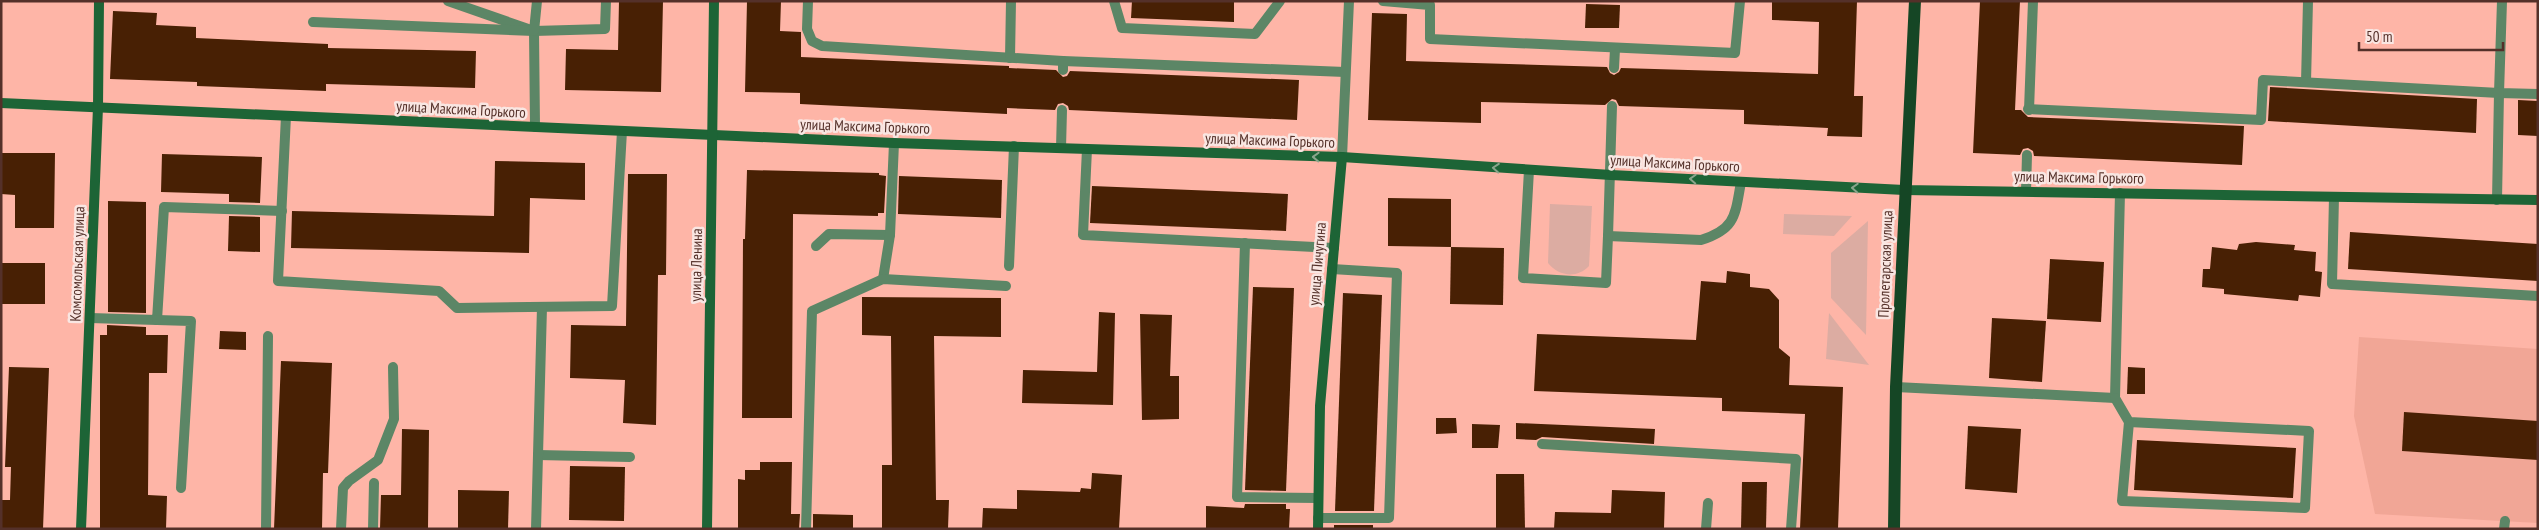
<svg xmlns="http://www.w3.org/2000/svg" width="2539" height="530" font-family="'PT Sans Narrow',sans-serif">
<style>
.built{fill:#f1a696}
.green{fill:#dcaca2}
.building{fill:#482004}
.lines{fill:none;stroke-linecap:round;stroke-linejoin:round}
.lane{stroke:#5c8666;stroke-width:10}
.street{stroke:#5c8666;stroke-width:10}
.secondary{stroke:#1d6436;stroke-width:10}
.primary{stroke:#154625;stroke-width:12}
.oneway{stroke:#8ba58c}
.labels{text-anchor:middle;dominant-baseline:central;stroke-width:5;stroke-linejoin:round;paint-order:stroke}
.street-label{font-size:15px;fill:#543029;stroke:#f9e6e2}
</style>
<rect width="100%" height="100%" fill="#feb5a7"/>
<path class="built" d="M2359,337l179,12v174l-163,-9 -21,-98z"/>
<g class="green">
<path d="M1550,204l42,2 -3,60c-12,13 -31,10 -41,-3z"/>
<path d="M1784,214l68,2 -18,20 -51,-2z"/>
<path d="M1868,221l-2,114 -35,-37v-45z"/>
<path d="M1829,313l40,52 -43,-6z"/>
</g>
<g class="building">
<path d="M619,1h44l-2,91 -96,-2 1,-41 52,1z"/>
<path d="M747,1h34l-1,30 21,1v25l208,9v2l47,2 7,7 4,-1 3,-5 229,9 -2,40 -228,-10 -1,-4 -5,-3 -5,1 -3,6 -48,-2v6l-207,-10v-11l-55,-1z"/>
<path d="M1132,1h102v21l-103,-4z"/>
<path d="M1772,1h85l-3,95h9l-1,41 -35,-1 1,-8 -84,-4v-14l-125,-4 -3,-6 -4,-1 -7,6 -124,-3v21l-113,-3 4,-107 35,1 -1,47 201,6 3,6 4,2 5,-3 2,-4 197,6 1,-52 -47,-2z"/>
<path d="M1980,1h40l-5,109h6l7,7 216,9 -2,39 -208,-9 -1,-5 -5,-3 -5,1 -3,6 -47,-2z"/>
<path d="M1586,4l34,1 -1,23h-34z"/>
<path d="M113,11l44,2 -1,12 40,2v11l132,6v4l148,3 -1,37 -149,-4v7l-129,-5v-4l-87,-3z"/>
<path d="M2270,87l207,12 -1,34 -208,-12z"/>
<path d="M2518,100l20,1v35l-20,-1z"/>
<path d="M1,153h54l-1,75h-39v-33l-14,-1z"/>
<path d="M162,154l100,3 -2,46 -31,-1v-8l-68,-2z"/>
<path d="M495,161l90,2v37l-55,-2 -1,55 -238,-5 1,-37 202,5z"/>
<path d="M747,170l132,3v2l7,1 -2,37h-6v3l-85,-2 -1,204h-50l1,-179h2z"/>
<path d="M628,174h39l-1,101h-8l-2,150 -33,-2 2,-43 -55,-2 1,-53 55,1z"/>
<path d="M899,176l103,4 -1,38 -103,-4z"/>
<path d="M1092,186l196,8 -2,37 -196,-8z"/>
<path d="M1388,198l63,1v48l-63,-1z"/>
<path d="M108,201l38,1v111l-38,-1z"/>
<path d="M229,216l31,1v35l-32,-1z"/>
<path d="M2350,232l188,12v37l-190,-12z"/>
<path d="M2256,242l39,3 -1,5 22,2 -1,19 7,1 -2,25 -21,-2 -1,6 -74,-7v-5l-22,-2 1,-18h7l2,-22 25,3 2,-6z"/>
<path d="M1451,247l53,1 -1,57 -53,-1z"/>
<path d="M2050,259l54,3 -3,60 -54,-3z"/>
<rect x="1" y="263" width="44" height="41"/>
<path d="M1727,271l23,3v13l19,2 10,11v48l11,9 -1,28 54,2 -5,142h-38l5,-115 -83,-3v-13l-188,-7 3,-57 159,6 5,-59 25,2z"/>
<path d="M1253,287l41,1 -8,203 -41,-1z"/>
<path d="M1343,293l39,2 -8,216h-39z"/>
<path d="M862,297l139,1v39l-67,-1 2,164h13l-1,29h-66v-64h10l-1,-129 -29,-1z"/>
<path d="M1099,312l16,1 -2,92 -91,-2 1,-33 74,2z"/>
<path d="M1140,314l32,1 -2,61h9v43l-37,1z"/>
<path d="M1992,318l54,3 -4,61 -53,-4z"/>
<path d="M107,325l39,2v8h22l-1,38h-18l-1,122 19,1 -1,33h-66v-194h7z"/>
<path d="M220,331l26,1v18l-27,-1z"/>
<path d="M281,361l51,2 -4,110h-5l-1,56h-48z"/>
<path d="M9,367l40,1 -6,161h-42v-29h9l1,-33h-6z"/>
<path d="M2128,367l17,1v26h-18z"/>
<path d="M2404,412l134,9v39l-136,-9z"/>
<path d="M1436,418h20l1,15 -21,1z"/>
<path d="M1516,423l139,6 -1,15 -112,-7 -6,3 -20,-1z"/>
<path d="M1472,424l28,1 -2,23h-26z"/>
<path d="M1968,426l53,3 -4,64 -52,-4z"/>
<path d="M402,429l27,1 -1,99h-48l1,-34h20z"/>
<path d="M2137,440l159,8 -3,50 -159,-8z"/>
<path d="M760,462h32l-1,52h9l-1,15h-61v-50l7,1v-10h15z"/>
<path d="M570,466l55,1 -1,54 -55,-1z"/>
<path d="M1092,473l30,2 -3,54h-137l1,-21 34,1v-19l63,2 1,-4 10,1z"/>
<path d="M1496,474h28l1,55h-29z"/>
<path d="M1742,482h25l-1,47h-25z"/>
<path d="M458,490l51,1 -1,38h-50z"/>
<path d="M1612,490l53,2 -1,37h-110l1,-17 56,1z"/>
<path d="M1245,504h41v5h4l-1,20h-83v-23l38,2z"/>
<path d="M813,514l40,1v14h-40z"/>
<rect x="1334" y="525" width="39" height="4"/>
</g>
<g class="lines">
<g class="lane">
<path d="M448,1l86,30 1,96"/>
<path d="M808,1l-1,28 5,12 10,5 241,15v9"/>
<path d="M1114,1l8,27 133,6 25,-33"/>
<path d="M1383,1l47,4v34l305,14 5,-52"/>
<path d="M2502,1l-3,92 39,1"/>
<path d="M313,22l221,9 71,-2 1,-28"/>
<path d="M534,31l3,-30"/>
<path d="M1010,58l1,-57"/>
<path d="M1063,61l282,11"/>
<path d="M1614,68l1,-19"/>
<path d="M2306,82l2,-81"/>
<path d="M2028,109l233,11 2,-40 236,13 -2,107"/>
<path d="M2029,110l4,-109"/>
<path d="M286,116l-8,165 161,10 18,17 155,-2 10,-175"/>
<path d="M1061,148l1,-38"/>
<path d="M1087,149l-4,86 251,13"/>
<path d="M1529,170l-6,108 83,5 2,-47 93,4c35,-11 34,-25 40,-58"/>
<path d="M2026,191l1,-36"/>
<path d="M2334,197l-2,87 206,12"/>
<path d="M1608,236l4,-130"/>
<path d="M1245,243l-8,254 81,1"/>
<path d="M816,246l13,-12 61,1"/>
<path d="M1009,266l5,-120"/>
<path d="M883,279l7,-44 4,-92"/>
<path d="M90,318l67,2 7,-113 118,4"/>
<path d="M157,320l34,1 -10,167"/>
<path d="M1896,387l219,11 5,-205"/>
<path d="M2115,398l14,24 180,9 -4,77 -183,-7 7,-79"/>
<path d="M1542,444l254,15 -5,70"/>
<path d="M538,455l92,2"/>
<path d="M1318,518h71l8,-245 -65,-4"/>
<path d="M266,529l2,-193"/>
<path d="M341,529l2,-41 6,-7 29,-21 16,-41 -1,-52"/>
<path d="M373,529l1,-46"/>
<path d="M536,529l6,-222"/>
<path d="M806,529l6,-218 71,-32 123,7"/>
<path d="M1706,529l2,-26"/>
</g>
<g class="street">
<path d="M1342,157l7,-156"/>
<path d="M2504,529l1,-8"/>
</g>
<g class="secondary">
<path d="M1,103l893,40 448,14 269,18 293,15 634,10"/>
<path d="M81,529l17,-422 1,-106"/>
<path d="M707,529l7,-528"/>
<path d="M1318,529l2,-123 22,-249"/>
</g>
<path class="primary" d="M1894,529l2,-142 19,-386"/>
</g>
<defs><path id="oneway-chevron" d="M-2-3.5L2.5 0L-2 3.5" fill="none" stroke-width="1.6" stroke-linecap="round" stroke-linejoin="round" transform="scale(1.25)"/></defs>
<g class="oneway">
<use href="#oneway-chevron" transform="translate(1316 157) rotate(-178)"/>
<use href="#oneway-chevron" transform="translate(1496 168) rotate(-176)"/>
<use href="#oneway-chevron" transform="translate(1693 179) rotate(-177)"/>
<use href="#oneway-chevron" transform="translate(1855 188) rotate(-177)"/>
</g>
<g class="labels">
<g class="street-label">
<text transform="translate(461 109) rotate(3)">улица Максима Горького</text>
<text transform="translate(865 126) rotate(2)">улица Максима Горького</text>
<text transform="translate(1270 140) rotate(2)">улица Максима Горького</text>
<text transform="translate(1675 163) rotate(3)">улица Максима Горького</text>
<text transform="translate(2079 177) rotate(1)">улица Максима Горького</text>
<text transform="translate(77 264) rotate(-88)">Комсомольская улица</text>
<text transform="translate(1317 264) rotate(-85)">улица Пичугина</text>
<text transform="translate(1885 264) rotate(-88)">Пролетарская улица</text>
<text transform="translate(696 265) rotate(-89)">улица Ленина</text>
</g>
</g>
<rect width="2539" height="530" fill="none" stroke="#543029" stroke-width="5"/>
<path d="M2359 42v8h144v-8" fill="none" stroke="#543029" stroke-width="2.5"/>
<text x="2366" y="42" font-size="15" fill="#543029" stroke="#f9e6e2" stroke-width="4" paint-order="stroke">50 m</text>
</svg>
